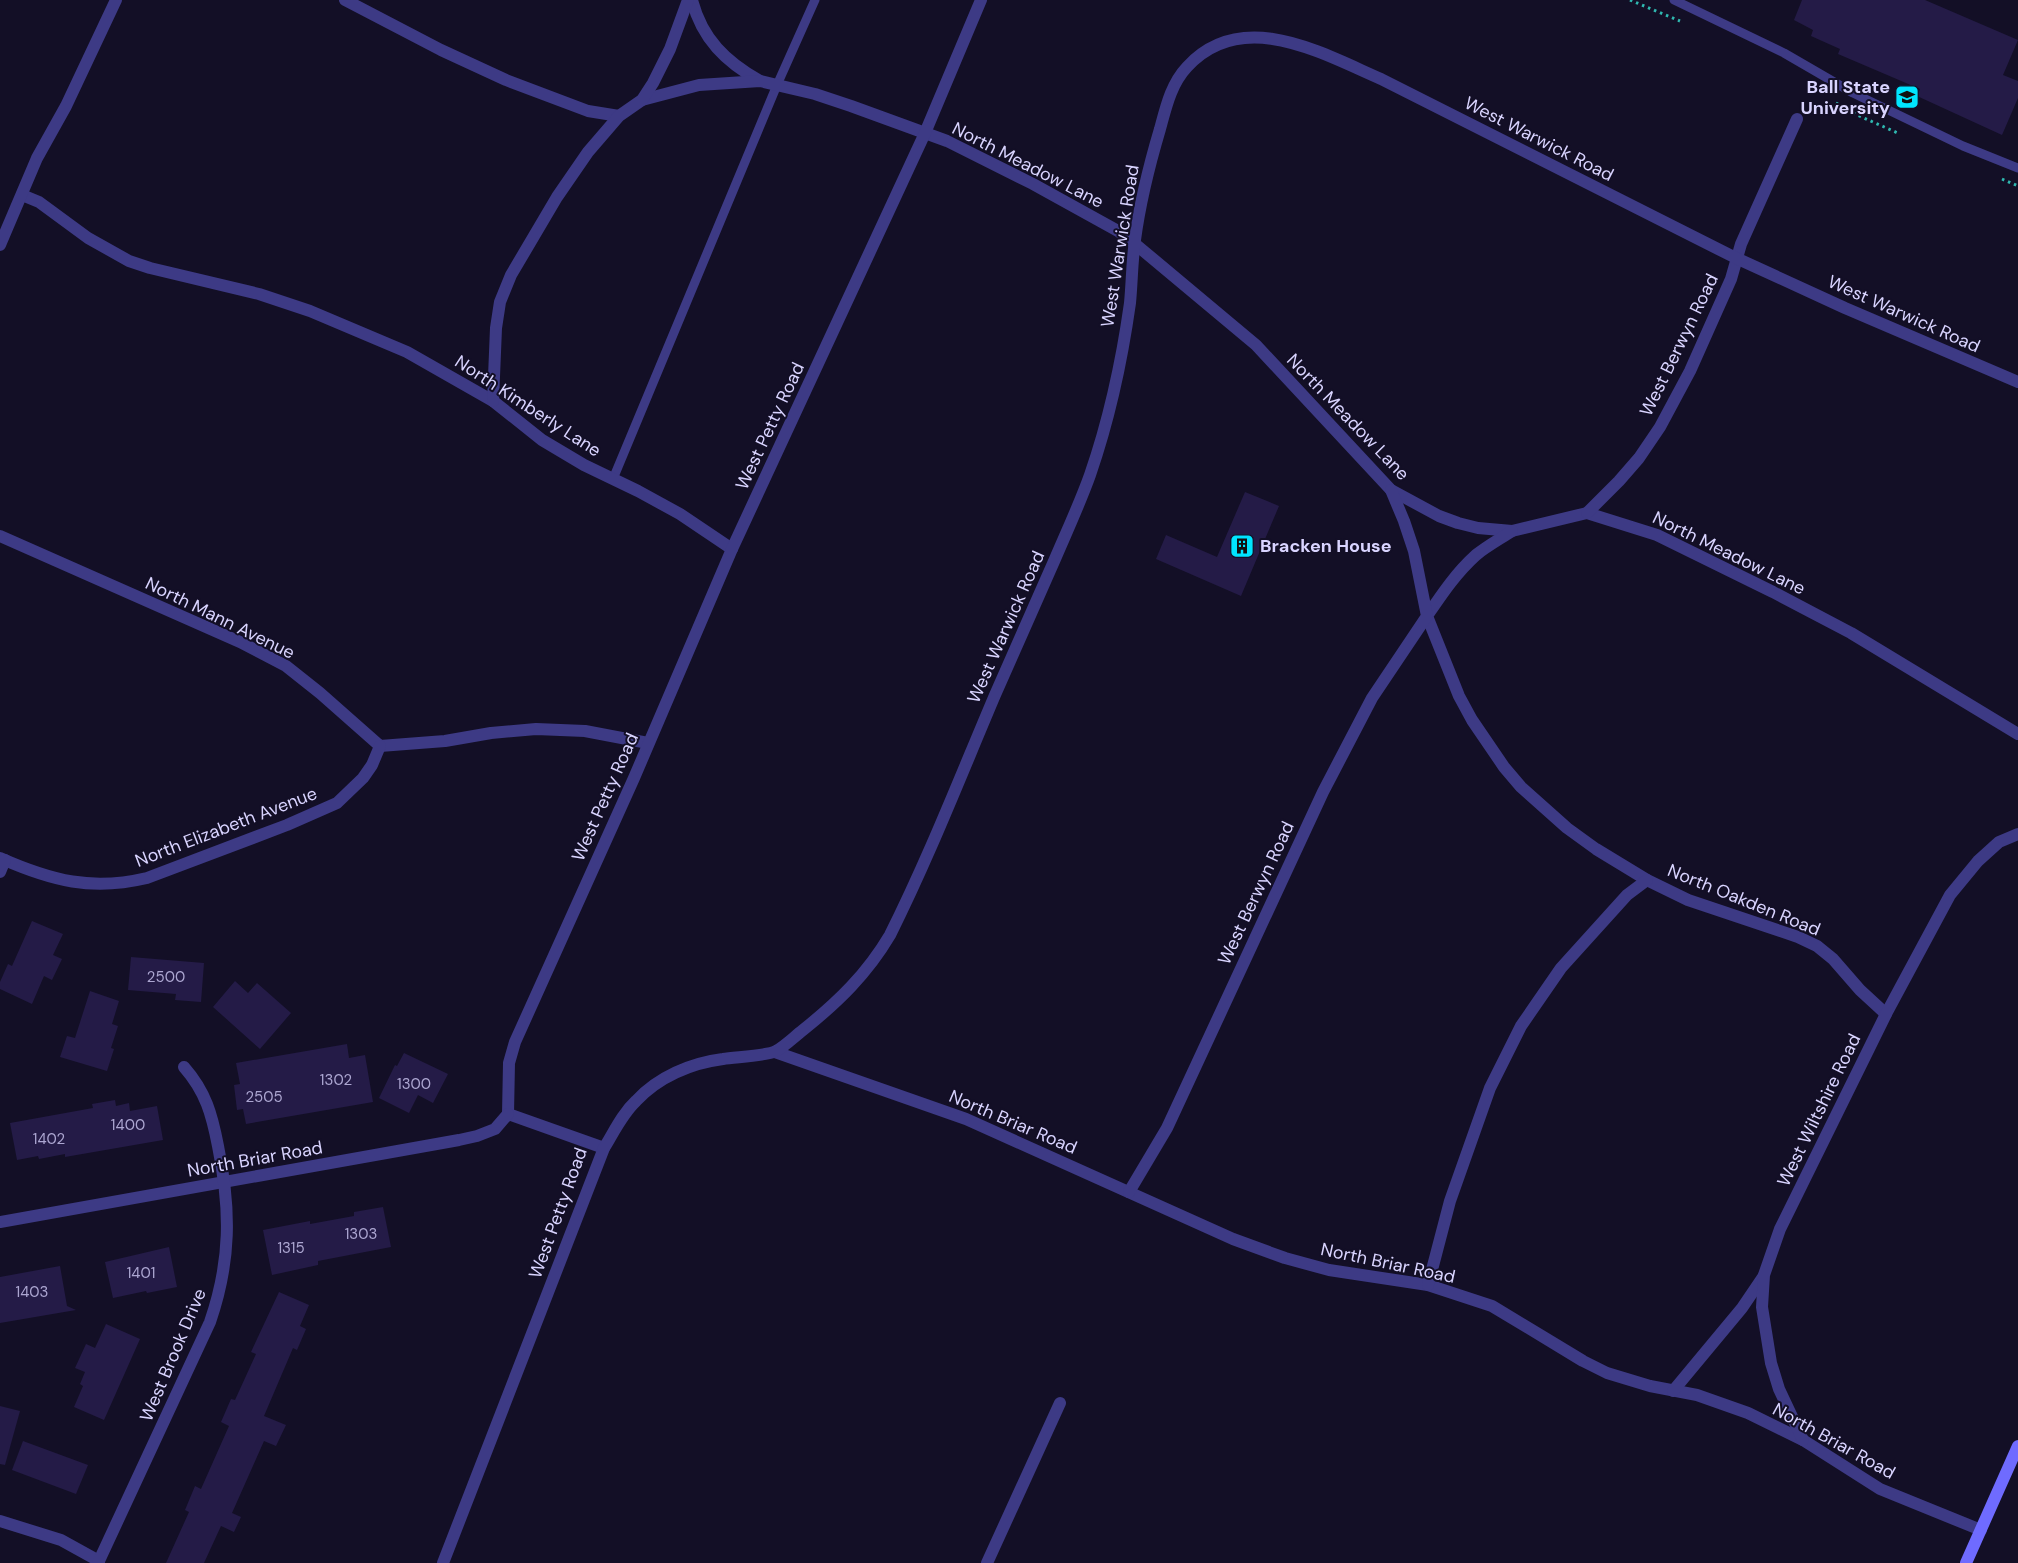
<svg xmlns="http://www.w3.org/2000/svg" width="2018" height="1563" font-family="'DM Sans',sans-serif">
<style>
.building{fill:#241b47}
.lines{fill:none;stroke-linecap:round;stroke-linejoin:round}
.path{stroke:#2fb8b0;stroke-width:3;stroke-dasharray:2.5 4;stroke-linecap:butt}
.lane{stroke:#3d3a85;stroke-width:9}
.street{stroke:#3d3a85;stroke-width:12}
.secondary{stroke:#6f6bff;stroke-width:12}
.labels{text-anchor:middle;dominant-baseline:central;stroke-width:4;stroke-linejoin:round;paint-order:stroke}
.number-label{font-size:15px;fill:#aca6d1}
.poi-label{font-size:18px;font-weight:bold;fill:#d9d4ff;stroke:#130f26;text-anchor:end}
.street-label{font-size:18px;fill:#d9d4ff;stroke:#130f26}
</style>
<rect width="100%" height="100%" fill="#130f26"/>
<g class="building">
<path d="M1802,0h123l93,40 -15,35 15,6v17l-16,37 -85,-39 3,-7 -82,-35 2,-5 -29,-13 2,-6 -19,-10z"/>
<path d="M1245,492l34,14 -38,90 -85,-37 10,-24 51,22z"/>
<path d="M32,921l31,13 -10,21 9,4 -10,21 -8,-4 -12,28 -32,-15v-7l8,-18 4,2z"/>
<path d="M131,957l73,6 -3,39 -26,-2 1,-6 -48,-4z"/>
<path d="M235,981l13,12 9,-10 34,30 -31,36 -47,-42z"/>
<path d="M90,991l29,10 -7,23 6,2 -7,22 3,1 -7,22 -47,-14 7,-21 8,2z"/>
<path d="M347,1044l2,14 16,-3 8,47 -127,22 -3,-15 -6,1 -3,-25 6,-1 -4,-21z"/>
<path d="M404,1053l44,21 -15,29 -15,-8 -9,18 -30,-15 16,-33 2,1z"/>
<path d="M115,1100l1,6 13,-3 1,8 27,-5 6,34 -98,17v-3l-26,5 -1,-3 -21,4 -7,-37 83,-15 -1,-4z"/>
<path d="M383,1207l8,40 -73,14v4l-46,10 -9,-45 47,-9v3l44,-8v-4z"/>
<path d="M169,1247l8,40 -30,6 -1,-2 -33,7 -8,-36z"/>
<path d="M60,1266l7,40 9,4 -76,13v-46z"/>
<path d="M279,1292l30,13 -9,21 6,3 -9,21 -4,-2 -29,68 22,9 -10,21 -12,-5 -32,72 9,4 -7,15 -13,-6 -17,37h-38l23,-51 -4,-2 10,-24 6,3 28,-63 -8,-4 10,-23 4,1 21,-46 -5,-2z"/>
<path d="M106,1324l34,15 -36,81 -30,-13 9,-21 -3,-2 5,-12 -10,-4 11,-24 9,4z"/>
<path d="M0,1406l20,5 -15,54 -5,-1z"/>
<path d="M23,1441l65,24 -12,29 -64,-24z"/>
</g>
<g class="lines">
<g class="path">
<path d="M1630,0l50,21"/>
<path d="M1836,103l21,12 43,19"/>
<path d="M2002,179l16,7"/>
</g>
<g class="lane">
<path d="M1674,0l110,53 69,40 110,53 55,22"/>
<path d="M613,479l164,-394 38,-85"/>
</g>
<g class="street">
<path d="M345,0l96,50 65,30 82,31 31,5"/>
<path d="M692,0c10,39 34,62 68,81"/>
<path d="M642,100l57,-15 61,-4 55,13 36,12 96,35 86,43 85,47 16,12 122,102 135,145 48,26 19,7 20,5 34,3 75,-18 70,22 116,57 78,41 167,101"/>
<path d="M22,195l17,7 49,36 41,23 21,7 109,26 51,17 97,41 86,49 49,39 42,25 54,26 42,23 52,35"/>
<path d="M0,245l37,-87 29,-52 50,-106"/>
<path d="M493,401l3,-73 4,-26 11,-27 46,-78 31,-45 31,-36 23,-16 11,-17 17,-34 18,-49"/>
<path d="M1587,513l32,-32 20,-23 21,-31 30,-56 41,-92 10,-35 56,-125"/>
<path d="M1512,531c-12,8 -25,15 -36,24 -20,18 -34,39 -49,61l32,80 13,24 32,47 17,20 46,41 29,21 51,31 41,20 110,37 19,9 16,13 27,31 26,24"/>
<path d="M0,536l240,106 46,24 34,27 60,53 65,-5 46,-8 45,-4 49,2 63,12"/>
<path d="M0,858c52,23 92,33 147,20l140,-53 50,-22 26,-25 9,-13 8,-19"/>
<path d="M0,872l5,-12"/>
<path d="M775,1052l191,67 267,120 52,19 44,12 99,15 64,21 91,55 24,12 43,13 47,9 51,18 55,27 77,49 101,41"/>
<path d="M508,1114l1,-51 6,-21 119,-264 98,-229 193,-416 56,-133"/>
<path d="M508,1114l96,34"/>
<path d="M1129,1192l38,-64 156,-336 49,-94 55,-82 -13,-65 -10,-30 -13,-31"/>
<path d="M0,1222l459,-82 18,-4 18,-7 13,-15"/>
<path d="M1428,1285l22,-84 40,-113 31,-62 40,-58 66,-73 20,-15"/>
<path d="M1673,1391l69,-83 21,-31"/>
<path d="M1803,1440l-24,-51 -8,-26 -9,-56 2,-32 16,-46 106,-215 64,-119 28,-34 21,-19 19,-8"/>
<path d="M0,1521l61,19 38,21"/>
<path d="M98,1563l112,-241c21,-61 21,-112 8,-176 -6,-31 -12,-54 -34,-79"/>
<path d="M443,1563l161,-415c10,-16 18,-34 32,-47 22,-24 55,-38 87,-42 12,-2 44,-3 53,-8 9,-5 18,-14 27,-21 35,-28 64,-56 87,-95 39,-78 71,-160 105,-240 20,-45 40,-91 60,-136 12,-28 25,-56 35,-84 19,-55 32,-115 40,-172 2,-21 2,-42 5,-63 5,-38 14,-74 25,-111 6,-22 11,-45 27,-62 55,-60 134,-14 194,12l355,179 109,50 173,74"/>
<path d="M987,1563l73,-160"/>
</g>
<path class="secondary" d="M1966,1563l52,-117"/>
</g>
<defs>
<g id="university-square" transform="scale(1.25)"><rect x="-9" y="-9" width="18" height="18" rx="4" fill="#00e5ff" stroke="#130f26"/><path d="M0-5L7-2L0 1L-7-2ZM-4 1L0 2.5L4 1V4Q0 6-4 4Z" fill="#111"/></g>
<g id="building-square" transform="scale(1.25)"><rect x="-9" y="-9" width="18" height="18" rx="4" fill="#00e5ff" stroke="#130f26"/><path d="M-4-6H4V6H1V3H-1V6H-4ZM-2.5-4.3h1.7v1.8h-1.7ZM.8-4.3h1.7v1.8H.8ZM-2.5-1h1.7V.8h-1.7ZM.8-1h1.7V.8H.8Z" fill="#111"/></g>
</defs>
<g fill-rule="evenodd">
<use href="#university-square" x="1907" y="97"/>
<use href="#building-square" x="1242" y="546"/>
</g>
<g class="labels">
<g class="number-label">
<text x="166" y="977">2500</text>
<text x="336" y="1080">1302</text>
<text x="414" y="1084">1300</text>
<text x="264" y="1097">2505</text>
<text x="128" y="1125">1400</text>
<text x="49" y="1139">1402</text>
<text x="361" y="1234">1303</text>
<text x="291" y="1248">1315</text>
<text x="141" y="1273">1401</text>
<text x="32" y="1292">1403</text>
</g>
<g class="poi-label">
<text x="1890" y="87">Ball State<tspan x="1890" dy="21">University</tspan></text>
<text x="1260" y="546" text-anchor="start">Bracken House</text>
</g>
<g class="street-label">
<text transform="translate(1539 139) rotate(27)">West Warwick Road</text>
<text transform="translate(1028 165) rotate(27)">North Meadow Lane</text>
<text transform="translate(1120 246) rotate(-81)">West Warwick Road</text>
<text transform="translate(1904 314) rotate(24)">West Warwick Road</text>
<text transform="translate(1679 345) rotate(-64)">West Berwyn Road</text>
<text transform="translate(528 406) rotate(33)">North Kimberly Lane</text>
<text transform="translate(1348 417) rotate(46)">North Meadow Lane</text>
<text transform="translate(770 426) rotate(-65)">West Petty Road</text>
<text transform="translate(1729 553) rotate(26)">North Meadow Lane</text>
<text transform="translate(220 618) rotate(26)">North Mann Avenue</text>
<text transform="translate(1006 627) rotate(-66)">West Warwick Road</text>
<text transform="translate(605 797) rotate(-66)">West Petty Road</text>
<text transform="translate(226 827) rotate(-21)">North Elizabeth Avenue</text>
<text transform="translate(1256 893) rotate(-65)">West Berwyn Road</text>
<text transform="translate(1744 900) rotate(22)">North Oakden Road</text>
<text transform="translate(1819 1110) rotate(-64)">West Wiltshire Road</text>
<text transform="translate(1013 1122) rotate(23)">North Briar Road</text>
<text transform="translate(255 1159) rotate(-10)">North Briar Road</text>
<text transform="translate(558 1213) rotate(-70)">West Petty Road</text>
<text transform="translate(1388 1263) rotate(12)">North Briar Road</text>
<text transform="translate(173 1355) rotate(-67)">West Brook Drive</text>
<text transform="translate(1834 1441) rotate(29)">North Briar Road</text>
</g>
</g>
</svg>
